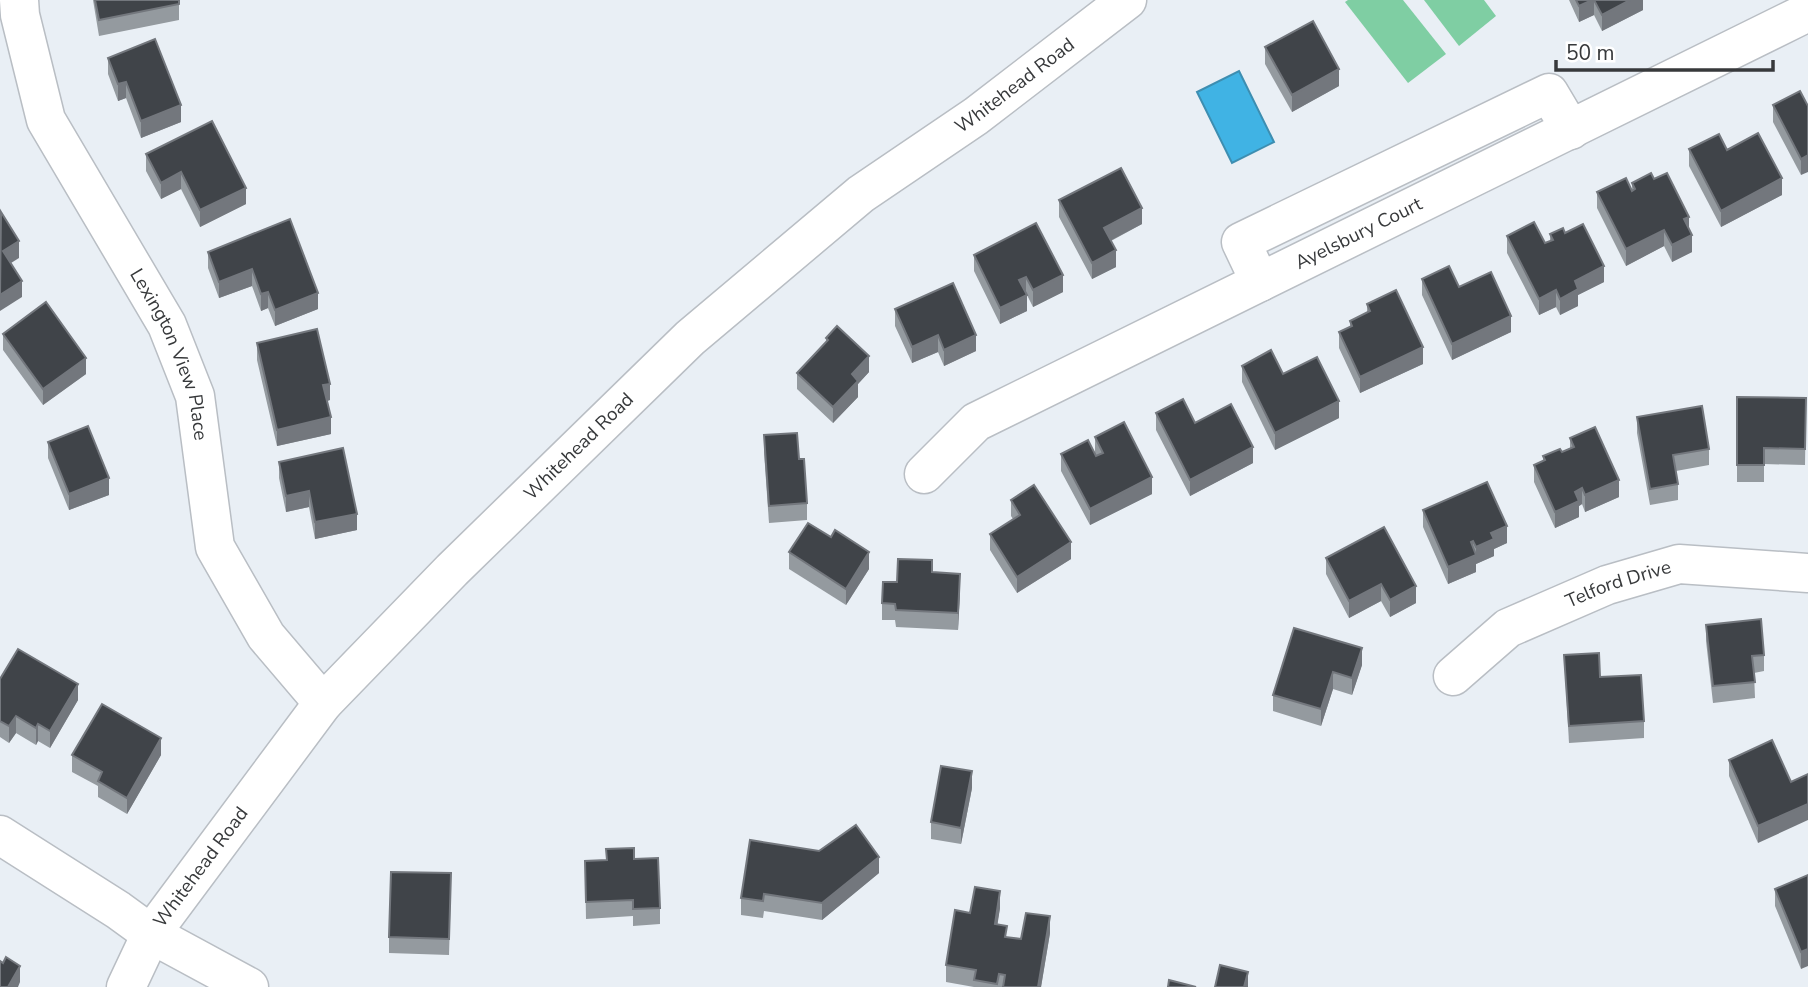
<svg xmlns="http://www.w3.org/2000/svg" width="1808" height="987" font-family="'Nunito Sans',sans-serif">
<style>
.green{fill:#7fcea3}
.water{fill:#40b3e4;stroke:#3d8eb1;stroke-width:2}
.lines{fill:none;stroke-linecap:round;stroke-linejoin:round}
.minor-casing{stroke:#b9bec4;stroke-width:41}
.minor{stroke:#fff;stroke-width:38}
.wall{fill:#949a9f}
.shaded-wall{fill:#73777d}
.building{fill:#404449;stroke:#73777d;stroke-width:2}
.labels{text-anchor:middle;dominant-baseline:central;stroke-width:7;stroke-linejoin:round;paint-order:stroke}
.street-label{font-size:19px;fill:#37393b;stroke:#fff}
</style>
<rect width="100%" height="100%" fill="#e9eff5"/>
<g class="green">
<path d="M1348,0h55l43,54 -38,29 -63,-81z"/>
<path d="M1424,0h60l12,16 -37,30z"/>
</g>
<path class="water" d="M1239,71l35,71 -42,21 -35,-71z"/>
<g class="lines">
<g class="minor-casing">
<g id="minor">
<path id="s1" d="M19,0l1,15 26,105 121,205 28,71 20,151 51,89 57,67"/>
<path d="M1260,282l-19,-40 308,-149 22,37"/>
<path id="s2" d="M924,474l52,-52 832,-410"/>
<path id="s3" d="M1453,676l55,-48 99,-43 72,-21 129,9"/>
<path d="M0,835l118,75 33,24 98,53"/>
<path id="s4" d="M126,987l25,-53 172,-231 129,-133 238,-232 171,-144 115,-78 151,-116"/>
</g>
</g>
<use href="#minor" class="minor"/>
</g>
<g class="wall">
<path d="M93,0h86v20l-80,16z"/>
<path d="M1569,0h74v10l-41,21 -8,-16 -15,7z"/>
<path d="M1265,47l74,39 -47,26 -27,-48z"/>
<path d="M108,58l73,64 -40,16 -15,-40 -8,3 -10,-27z"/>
<path d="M1773,105l35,1 -7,69 -28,-53z"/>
<path d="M1689,149l38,1 55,45 -61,32 -32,-61z"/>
<path d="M146,154l100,50 -46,23 -19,-38 -20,10 -15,-28z"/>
<path d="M1654,179l35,50 3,23 -20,10 -8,-16 -38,20 -29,-58v-16l35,-2v-7z"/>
<path d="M1059,200l83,24 -31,17 5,26 -24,12 -33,-62z"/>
<path d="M290,219l28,90 -43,17 -7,-18 -7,3 -9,-25 -33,12 -11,-30v-16z"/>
<path d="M1565,233l39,49 -26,13v11l-18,9 -4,-8 -17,8 -32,-62v-17l38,7 5,-2v-7z"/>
<path d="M974,255l89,37 -30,15 -7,-14 1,18 -27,13 -26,-53z"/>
<path d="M1422,279l37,8 52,45 -59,28 -30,-65z"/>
<path d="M1367,304l56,60 -63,29 -21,-45v-16l11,-5v-6l17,-8z"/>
<path d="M895,309l81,42 -32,15 -6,-14 -26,11 -17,-37z"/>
<path d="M3,334l83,40 -43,31 -40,-55z"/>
<path d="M826,338l43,34 -11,12v13l-25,26 -36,-34v-16l29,-31z"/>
<path d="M257,343l73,57 -3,1 4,33 -54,12 -20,-86z"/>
<path d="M1242,366l41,8 56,44 -64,32 -33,-68z"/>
<path d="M1737,397l69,1 -1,67 -41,-1v18h-27z"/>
<path d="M1156,413l39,10 58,40 -63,33 -34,-66z"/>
<path d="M1637,417l72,32v16l-33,6 2,13v16l-28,5 -13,-72z"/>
<path d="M764,435l35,24 8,44v17l-38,3 -5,-71z"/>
<path d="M1095,437l57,57 -62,31 -29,-54v-17h34z"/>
<path d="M1570,438l49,59 -34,15 -3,-8 -3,2v11l-24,11 -21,-46v-17l9,-4v-5l19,-4 8,-4z"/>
<path d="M48,442l61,53 -40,15 -21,-52z"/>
<path d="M279,462l78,68 -42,9 -6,-32 -23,5 -7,-34z"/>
<path d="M1011,500l60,59 -54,34 -27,-43v-16l23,-15 -2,-3z"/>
<path d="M1423,510l84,33 -13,6v7l-18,8v8l-28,12 -25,-57z"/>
<path d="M1384,527l32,76 -26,14 -9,-16 -32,17 -23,-44v-16z"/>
<path d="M789,552l80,17 -23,36 -57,-36z"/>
<path d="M932,572l28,18 -2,40 -62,-3 -1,-7h-13v-17l15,-21z"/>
<path d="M1706,625l58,30v16l-10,2 1,25 -42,5 -7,-62z"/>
<path d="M1294,628l68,37 -10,30 -19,-6 -12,37 -48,-15v-16z"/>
<path d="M1564,655l36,22 44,44v17l-75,5z"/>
<path d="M0,679l78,21 -28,48 -12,-7 -2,4 -20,-12 -7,10 -9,-6z"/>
<path d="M1772,740l-14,103 -29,-67v-16z"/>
<path d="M72,755h89l-34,59 -29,-17v-11l-26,-14z"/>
<path d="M972,788l-11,56 -30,-5v-17z"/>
<path d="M606,849l28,10 26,49v16l-27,2v-10l-47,3 -1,-58 21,-1z"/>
<path d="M819,851l60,22 -57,47 -58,-9 -1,7 -22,-3v-17z"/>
<path d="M1808,875l-7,94 -26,-63v-17z"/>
<path d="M451,890l-2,65 -60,-2v-16z"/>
<path d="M1000,908l-3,16 10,13 14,2 29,-6 -9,54h-67l-28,-5v-17l24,-52z"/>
</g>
<g class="shaded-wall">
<path d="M1592,0h2v15l-15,7v-16z"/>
<path d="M1630,0h13v10l-41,21v-16z"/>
<path d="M1339,69v17l-47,26v-17z"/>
<path d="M126,82v16l-8,3v-17z"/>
<path d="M181,105v17l-40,16v-17z"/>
<path d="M1808,155v17l-7,3v-16z"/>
<path d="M181,172v17l-20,10v-16z"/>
<path d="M1782,178v17l-61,32v-16z"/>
<path d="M246,188v16l-46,23v-17z"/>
<path d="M1142,208v16l-38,20v-16z"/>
<path d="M1689,217v17l-5,-15z"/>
<path d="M1664,230v16l-38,20v-17z"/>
<path d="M1692,235v17l-20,10v-17z"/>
<path d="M19,241v17l-16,10v-17z"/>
<path d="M1116,250v17l-24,12v-16z"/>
<path d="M1604,266v16l-26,13v11l-18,9v-16l15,-18z"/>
<path d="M252,269v17l-33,12v-16z"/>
<path d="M1063,275v17l-30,15v-17z"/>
<path d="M1026,277v16l-7,4v-17z"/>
<path d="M22,281v16l-22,14v-16z"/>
<path d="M1556,290v17l-17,8v-16z"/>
<path d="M268,292v16l-7,3v-17z"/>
<path d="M318,293v16l-43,17v-16z"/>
<path d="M1027,295v16l-27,13v-16z"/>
<path d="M1511,316v16l-59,28v-16z"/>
<path d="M938,335v17l-26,11v-16z"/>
<path d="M976,335v16l-32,15v-16z"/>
<path d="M1423,347v17l-63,29v-16z"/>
<path d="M869,356v16l-11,12v13l-25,26v-16l19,-33z"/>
<path d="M86,358v16l-43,31v-16z"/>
<path d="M330,384v16l-7,2v-17z"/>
<path d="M1339,401v17l-64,32v-17z"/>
<path d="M331,417v17l-54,12v-16z"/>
<path d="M1253,447v16l-63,33v-16z"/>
<path d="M1152,477v17l-62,31v-16z"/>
<path d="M109,478v17l-40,15v-16z"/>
<path d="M1619,480v17l-34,15v-17z"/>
<path d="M1582,488v16l-3,2v11l-24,11v-16l20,-20z"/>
<path d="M309,491v16l-23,5v-16z"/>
<path d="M357,514v16l-42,9v-17z"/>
<path d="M1507,526v17l-13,6v7l-18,8v-17l15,-14z"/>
<path d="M1473,541v15l3,-1v17l-28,12v-17l23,-25z"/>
<path d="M1071,542v17l-54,34v-16z"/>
<path d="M869,552v17l-23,36v-16z"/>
<path d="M960,574v16l-2,40v-17z"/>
<path d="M1381,584v17l-32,17v-17z"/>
<path d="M1416,586v17l-26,14v-17z"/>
<path d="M1362,648v17l-10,30v-17z"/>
<path d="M1333,672v17l-12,37v-17z"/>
<path d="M78,684v16l-28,48v-17z"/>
<path d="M16,716v17l-7,10v-17z"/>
<path d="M38,724v17l-2,4v-17z"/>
<path d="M161,738v17l-34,59v-16z"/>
<path d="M972,771v17l-11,56v-16z"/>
<path d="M1808,804v16l-50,23v-17z"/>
<path d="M879,857v16l-57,47v-17z"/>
<path d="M1000,891v17l-5,33v-17z"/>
<path d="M1050,916v17l-9,54h-3z"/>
<path d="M1808,949v17l-7,3v-17z"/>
<path d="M20,966v16l-2,5h-10z"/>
<path d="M1248,972v15h-4z"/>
</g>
<g class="building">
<path d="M95,0h84v4l-80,16z"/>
<path d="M1576,0h16l-13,6z"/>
<path d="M1594,0h36l-28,15z"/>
<path d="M1313,21l26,48 -47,26 -27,-48z"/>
<path d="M155,39l26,66 -40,16 -15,-39 -8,2 -10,-26z"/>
<path d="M1800,91l8,15v49l-7,4 -28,-54z"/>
<path d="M212,121l34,67 -46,22 -19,-38 -20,11 -15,-29z"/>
<path d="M1758,133l24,45 -61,33 -32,-62 30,-15 8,16z"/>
<path d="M1121,168l21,40 -38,20 12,22 -24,13 -33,-63z"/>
<path d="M1651,173l3,6 13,-6 22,44 -5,2 8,16 -20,10 -8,-15 -38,19 -29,-57 29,-14 6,13 3,-2 -3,-6z"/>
<path d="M1,212l18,29 -16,10 19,30 -22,14z"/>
<path d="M290,219l28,74 -43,17 -7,-18 -7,2 -9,-25 -33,13 -11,-30z"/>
<path d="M1534,222l11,21 8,-3 -3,-6 13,-6 2,5 18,-9 21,42 -29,15 3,8 -18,10 -4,-9 -17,9 -32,-63z"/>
<path d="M1036,223l27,52 -30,15 -7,-13 -7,3 8,15 -27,13 -26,-53z"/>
<path d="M1449,266l10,21 32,-15 20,44 -59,28 -30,-65z"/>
<path d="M953,283l23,52 -32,15 -6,-15 -26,12 -17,-38z"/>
<path d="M1396,290l27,57 -63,30 -21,-45 13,-6 -2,-5 20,-10 -3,-7z"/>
<path d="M46,302l40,56 -43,31 -40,-55z"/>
<path d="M837,326l32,30 -17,18 6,7 -25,26 -36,-34 31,-33 -2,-2z"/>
<path d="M317,329l13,55 -7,1 8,32 -54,13 -20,-87z"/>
<path d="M1271,350l12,24 34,-17 22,44 -64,32 -33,-67z"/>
<path d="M1737,397l69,1 -1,51 -41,-1v17h-27z"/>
<path d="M1183,399l12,24 36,-19 22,43 -63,33 -34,-67z"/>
<path d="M1702,406l7,43 -36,6 5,29 -28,5 -13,-72z"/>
<path d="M1124,422l28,55 -62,32 -29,-55 27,-14 8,16 7,-3 -8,-16z"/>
<path d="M88,426l21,52 -40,16 -21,-52z"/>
<path d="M1595,427l24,53 -34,15 -3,-7 -7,4 4,9 -24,11 -21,-47 11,-5 -2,-4 17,-7 2,3 12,-5 -4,-9z"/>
<path d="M797,433l2,26h5l3,44 -38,3 -5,-71z"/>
<path d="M343,448l14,66 -42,8 -6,-31 -23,5 -7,-34z"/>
<path d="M1487,482l20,44 -16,7 3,6 -18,8 -3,-6 -2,1 5,13 -28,12 -25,-57z"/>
<path d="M1034,485l37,57 -54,35 -27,-43 30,-19 -9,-15z"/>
<path d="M808,523l23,14 4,-7 34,22 -23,37 -57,-37z"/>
<path d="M1384,527l32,59 -26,14 -9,-16 -32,17 -23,-43z"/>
<path d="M898,559l34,1v12l28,2 -2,39 -62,-3 -1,-6 -13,-1 1,-21h14z"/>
<path d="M1761,619l3,36 -12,1 3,26 -42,4 -7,-61z"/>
<path d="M1294,628l68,20 -10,30 -19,-6 -12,37 -48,-14z"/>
<path d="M18,649l60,35 -28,47 -12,-7 -2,4 -20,-12 -7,10 -9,-5v-42z"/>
<path d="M1599,653l1,24 41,-2 3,46 -75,5 -5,-71z"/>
<path d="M102,704l59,34 -34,60 -29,-17 4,-9 -30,-17z"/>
<path d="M1772,740l19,42 17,-8v30l-50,22 -29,-66z"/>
<path d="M941,766l31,5 -11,57 -30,-6z"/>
<path d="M856,825l23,32 -57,46 -58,-9 -1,7 -22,-3 9,-58 69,11z"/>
<path d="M634,848v11l24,-1 2,50 -27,1v-9l-47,2 -1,-41 22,-1 -1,-11z"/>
<path d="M391,872l60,1 -2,66 -60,-2z"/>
<path d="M1808,875v74l-7,3 -26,-63z"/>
<path d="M975,887l25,4 -5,33 12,2 -2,11 16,2 5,-26 24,3 -12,71h-35l2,-12 -6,-1 -2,10 -23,-4 2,-10 -30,-5 9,-55 15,3z"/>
<path d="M6,957l14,9 -12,21h-8v-26l3,2z"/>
<path d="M1220,965l28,7 -4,15h-29z"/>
<path d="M1169,980l27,7h-28z"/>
</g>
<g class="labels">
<g class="street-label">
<text stroke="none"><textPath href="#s4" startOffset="1276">Whitehead Road</textPath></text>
<text stroke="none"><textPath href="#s2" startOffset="500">Ayelsbury Court</textPath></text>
<text stroke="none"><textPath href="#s1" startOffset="390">Lexington View Place</textPath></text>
<text stroke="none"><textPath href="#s4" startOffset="709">Whitehead Road</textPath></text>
<text stroke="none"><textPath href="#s3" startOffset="192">Telford Drive</textPath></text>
<text stroke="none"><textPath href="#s4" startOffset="142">Whitehead Road</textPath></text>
</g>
</g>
<path d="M1556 60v10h217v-10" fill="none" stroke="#37393b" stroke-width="3.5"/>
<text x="1566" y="60" font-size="21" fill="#37393b" stroke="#ffffff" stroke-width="5" paint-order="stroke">50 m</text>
</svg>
